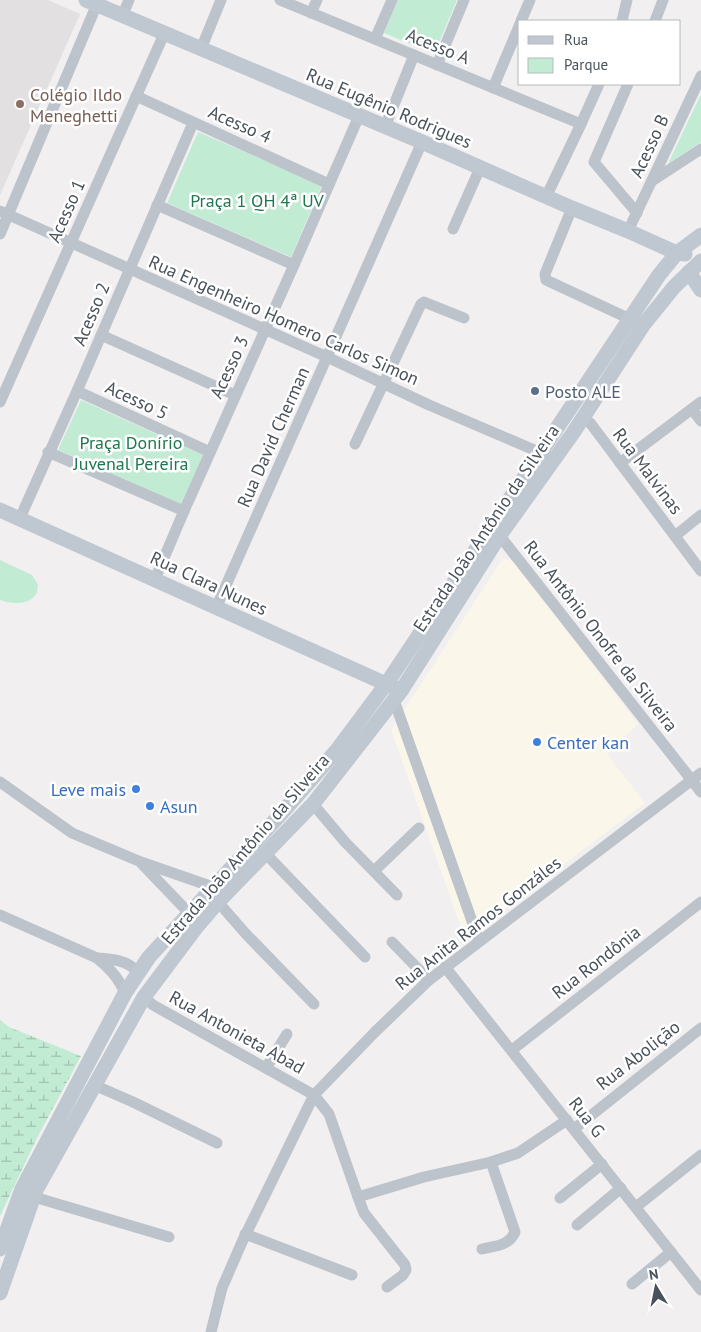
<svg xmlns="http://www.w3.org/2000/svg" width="701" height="1332" font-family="'PT Sans',sans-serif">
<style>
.commercial{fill:#faf6ea}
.education{fill:#e2e0e0}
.green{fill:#c2ebd4}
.wetland{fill:url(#wetland-marsh)}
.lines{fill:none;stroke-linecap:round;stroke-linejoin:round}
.street{stroke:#bcc3cb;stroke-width:11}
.secondary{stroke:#bfc7d1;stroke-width:15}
.education-dot{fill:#8d6e63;stroke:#fff;stroke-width:2}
.service-dot{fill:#5c6f8a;stroke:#fff;stroke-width:2}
.shop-dot{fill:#3f7fe0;stroke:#fff;stroke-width:2}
.labels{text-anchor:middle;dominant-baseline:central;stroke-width:5;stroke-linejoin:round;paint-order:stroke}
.street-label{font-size:18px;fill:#49525b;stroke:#fff}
.education-label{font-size:18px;fill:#785e54;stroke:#fff;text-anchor:start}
.park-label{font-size:18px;fill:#1f764f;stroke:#fff}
.service-label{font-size:18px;fill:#4e5e75;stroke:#fff;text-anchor:start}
.shop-label{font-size:18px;fill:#366cbe;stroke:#fff;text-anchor:start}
</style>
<defs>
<pattern id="wetland-marsh" width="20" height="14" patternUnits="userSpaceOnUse" patternTransform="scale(1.25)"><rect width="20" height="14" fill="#c2ebd4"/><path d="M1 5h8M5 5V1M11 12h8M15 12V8" fill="none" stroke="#a0c1af"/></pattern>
</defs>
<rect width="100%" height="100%" fill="#f1efef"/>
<path class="commercial" d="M503,558l11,4 124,162 -31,30 38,49 -180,136 -74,-209z"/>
<path class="education" d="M0,0h48l32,14 -80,181z"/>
<g class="green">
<path d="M398,0h59l-23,54 -50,-21z"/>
<path d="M701,94v48l-33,22z"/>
<path d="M198,132l124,53 -31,72 -124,-54z"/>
<path d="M81,400l122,55 -22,49 -123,-54z"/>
<path d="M0,560l32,15 6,10c-1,3 0,6 -2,9 -7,12 -25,10 -36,6z"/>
</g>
<path class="wetland" d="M0,1020l9,7 72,29 -43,80 -38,80z"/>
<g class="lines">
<g class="street">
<path d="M280,0l301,124"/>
<path d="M311,13l6,-13"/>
<path d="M122,16l7,-16"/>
<path d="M521,21l9,-21"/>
<path d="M622,21l5,-21"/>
<path d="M655,21l8,-21"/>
<path d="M375,39l17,-39"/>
<path d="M201,49l20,-49"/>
<path d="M437,65l27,-65"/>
<path d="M628,84l-34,78 43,51"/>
<path d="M493,88l27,-64"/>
<path d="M136,96l193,88"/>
<path d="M385,127l29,-72"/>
<path d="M652,181l49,-32"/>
<path d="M546,197l35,-73 18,-40"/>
<path d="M157,205l137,60"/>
<path d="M572,208l-27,66 1,6 84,39"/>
<path d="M0,211l327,146 102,48 117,50"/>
<path d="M453,229l27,-61"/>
<path d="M628,231l73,-155"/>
<path d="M0,234l97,-230"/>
<path d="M101,335l134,60"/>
<path d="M77,391l133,61"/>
<path d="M0,402l164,-368"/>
<path d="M692,409l9,12"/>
<path d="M583,417l8,7 110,147"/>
<path d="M355,444l66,-140 3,-2 40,16"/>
<path d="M48,452l136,59"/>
<path d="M620,463l81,-61"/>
<path d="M20,518l57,-127 116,-268"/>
<path d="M496,531l205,261"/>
<path d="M675,536l26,-21"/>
<path d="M155,579l29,-68 110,-246 65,-149"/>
<path d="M216,608l206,-466"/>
<path d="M394,700l85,241"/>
<path d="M0,782l72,51 69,29 72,25"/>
<path d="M313,804l32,38 52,53"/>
<path d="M266,854l99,103"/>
<path d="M142,864l47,49"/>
<path d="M374,871l45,-43"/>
<path d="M218,902l28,32 68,70"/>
<path d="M0,915l97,43c13,11 21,19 28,35"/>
<path d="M392,942l37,38"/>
<path d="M97,958c15,1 30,2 41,14"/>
<path d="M445,967l256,323"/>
<path d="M144,997l9,8 161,90 15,19 29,83 66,-20 67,-15 27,-9 49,-33"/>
<path d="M512,1050l189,-148"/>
<path d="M266,1068l21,-34"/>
<path d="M94,1085l39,17 84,41"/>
<path d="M574,1129l127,-101"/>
<path d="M34,1197l135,40"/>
<path d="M358,1197l6,16 41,52 1,5 -3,5 -16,12"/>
<path d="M560,1198l42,-34"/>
<path d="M636,1207l65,-52"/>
<path d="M577,1225l44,-37"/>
<path d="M245,1234l107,41"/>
<path d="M482,1249c13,-3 27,-3 33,-17l-24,-70"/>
<path d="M632,1284l39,-32"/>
<path d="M211,1332l11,-44 20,-46 72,-147 61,-63 54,-52 272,-207"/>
</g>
<g class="secondary">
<path d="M86,0l336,142 150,66 56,23 49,22 8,1"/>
<path d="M689,272l12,18"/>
<path d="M0,510l395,178"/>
<path d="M0,1249l22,-60 103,-196 24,-36 131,-142 57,-65 50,-67 272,-408 18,-22 24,-18"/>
<path d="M0,1293l36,-103 108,-193 51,-68 23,-27 95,-98 88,-113 99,-156 73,-102 71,-109 30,-37 27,-26"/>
</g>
</g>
<circle class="education-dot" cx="20" cy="104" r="5"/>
<circle class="service-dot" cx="535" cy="391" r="5"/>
<g class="shop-dot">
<circle cx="537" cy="742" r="5"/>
<circle cx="136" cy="789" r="5"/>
<circle cx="150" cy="806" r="5"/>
</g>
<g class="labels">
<g class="street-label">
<text transform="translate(438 46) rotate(22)">Acesso A</text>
<text transform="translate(389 108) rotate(23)">Rua Eugênio Rodrigues</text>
<text transform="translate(240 124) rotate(24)">Acesso 4</text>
<text transform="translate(649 146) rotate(-65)">Acesso B</text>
<text transform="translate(66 211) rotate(-66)">Acesso 1</text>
<text transform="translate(91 314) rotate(-67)">Acesso 2</text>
<text transform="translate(284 320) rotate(24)">Rua Engenheiro Homero Carlos Simon</text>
<text transform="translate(229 367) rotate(-65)">Acesso 3</text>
<text transform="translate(137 400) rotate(25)">Acesso 5</text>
<text transform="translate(273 437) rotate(-66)">Rua David Cherman</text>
<text transform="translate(648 471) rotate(53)">Rua Malvinas</text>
<text transform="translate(486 528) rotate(-56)">Estrada João Antônio da Silveira</text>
<text transform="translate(209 583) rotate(25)">Rua Clara Nunes</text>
<text transform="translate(601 636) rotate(52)">Rua Antônio Onofre da Silveira</text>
<text transform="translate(245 849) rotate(-49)">Estrada João Antônio da Silveira</text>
<text transform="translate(478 923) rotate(-38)">Rua Anita Ramos Gonzáles</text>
<text transform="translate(596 962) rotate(-38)">Rua Rondônia</text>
<text transform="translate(237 1032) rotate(29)">Rua Antonieta Abad</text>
<text transform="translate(638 1055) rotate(-38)">Rua Abolição</text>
<text transform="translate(587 1117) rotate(52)">Rua G</text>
</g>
<g class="education-label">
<text x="30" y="94">Colégio Ildo<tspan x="30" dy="21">Meneghetti</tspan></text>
</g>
<g class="park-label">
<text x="257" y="200">Praça 1 QH 4ª UV</text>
<text x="131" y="442">Praça Donírio<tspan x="131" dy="21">Juvenal Pereira</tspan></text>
</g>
<g class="service-label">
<text x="545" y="391">Posto ALE</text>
</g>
<g class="shop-label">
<text x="547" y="742">Center kan</text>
<text x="126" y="789" text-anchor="end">Leve mais</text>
<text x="160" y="806">Asun</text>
</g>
</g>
<rect x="518" y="20" width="162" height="65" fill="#ffffff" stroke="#b6babd"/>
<rect x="528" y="36" width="25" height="8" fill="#bfc7d1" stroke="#b6babd"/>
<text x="564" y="45" font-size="15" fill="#49525b">Rua</text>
<rect x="528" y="58" width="25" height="15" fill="#c2ebd4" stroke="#b6babd"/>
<text x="564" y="70" font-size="15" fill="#49525b">Parque</text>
<g transform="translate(656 1287) rotate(350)" stroke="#ffffff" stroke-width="4" paint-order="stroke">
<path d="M0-4L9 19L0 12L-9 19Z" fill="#49525b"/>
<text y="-8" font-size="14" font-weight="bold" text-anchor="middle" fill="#49525b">N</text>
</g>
</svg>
